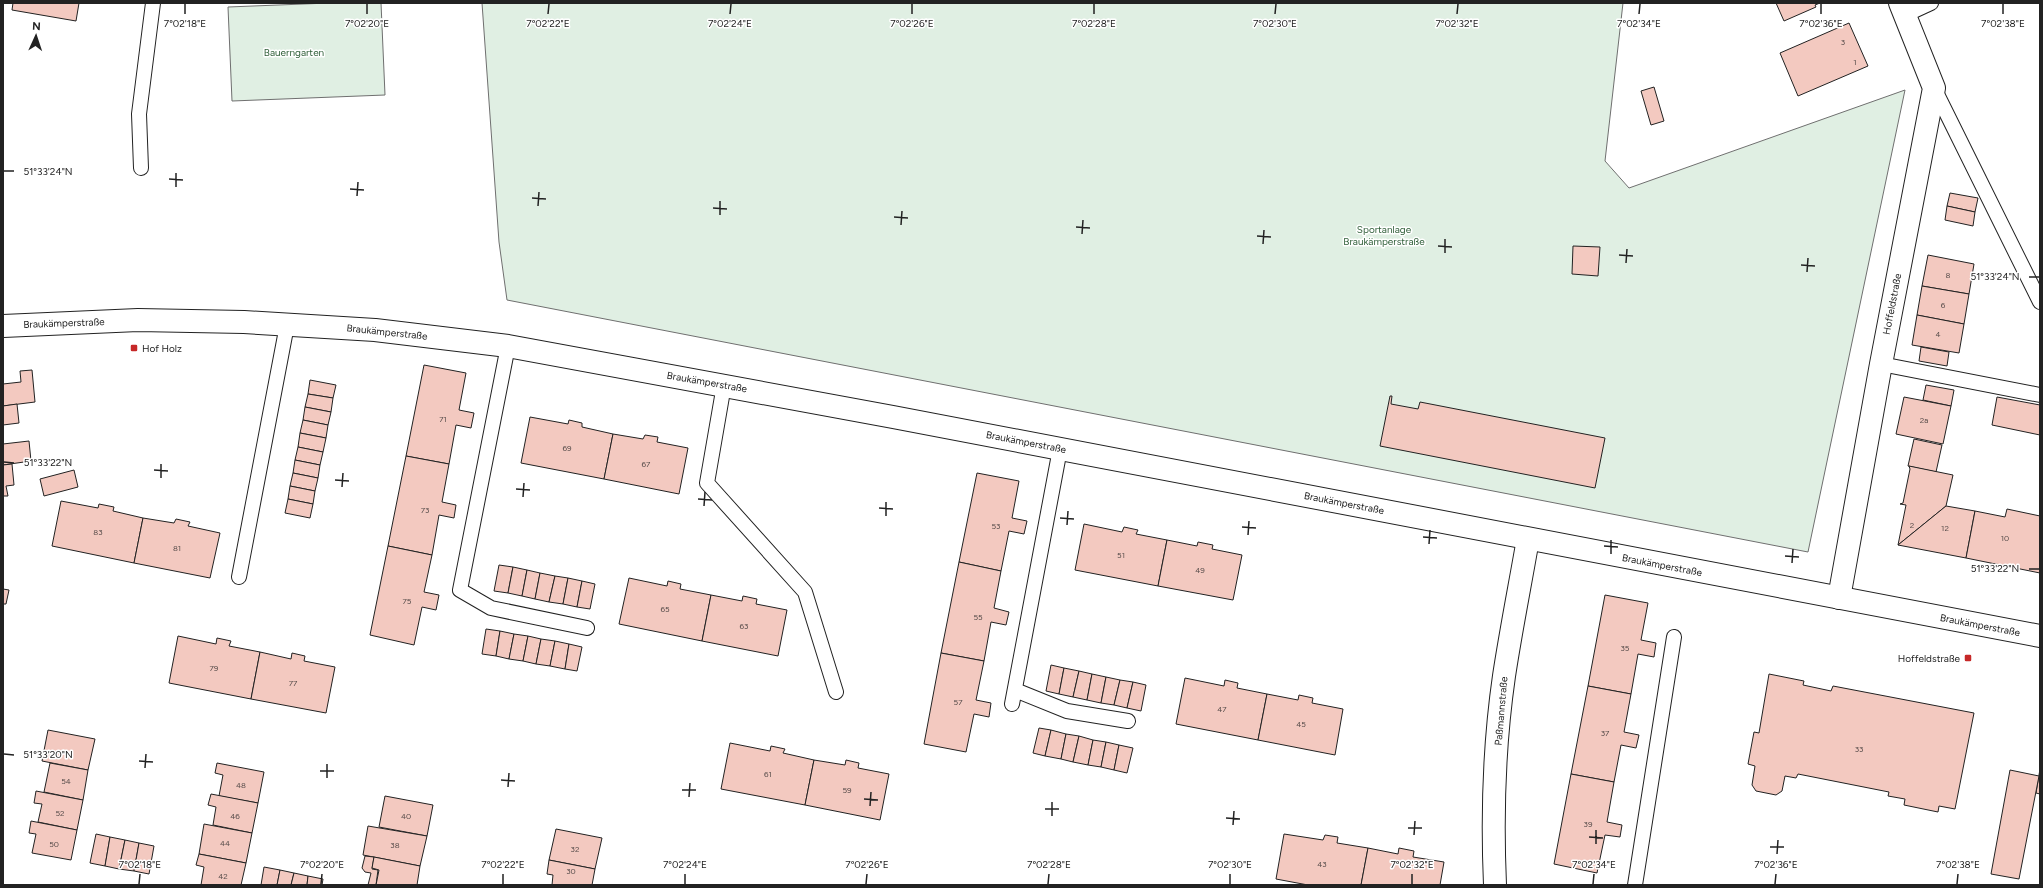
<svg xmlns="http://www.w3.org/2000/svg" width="2043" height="888" font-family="Figtree,sans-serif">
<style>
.green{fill:#e0efe3;stroke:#6f6f6f}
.building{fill:#f3c9c0;stroke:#222}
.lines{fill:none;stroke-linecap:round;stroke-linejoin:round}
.service-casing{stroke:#222;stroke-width:16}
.minor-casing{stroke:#222;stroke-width:24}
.tertiary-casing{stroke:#222;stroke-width:24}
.service{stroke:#fff;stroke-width:14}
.minor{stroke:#fff;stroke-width:22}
.tertiary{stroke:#fff;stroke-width:22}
.ticks{fill:none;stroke:#222;stroke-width:1.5}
.poi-dot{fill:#c62828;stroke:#fff;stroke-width:1.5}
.labels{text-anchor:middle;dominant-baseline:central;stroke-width:3;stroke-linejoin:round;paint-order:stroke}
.number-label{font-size:8px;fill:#564c4a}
.park-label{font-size:10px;fill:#2f5e38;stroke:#fff}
.street-label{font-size:10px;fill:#222;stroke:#fff}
.poi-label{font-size:10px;fill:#222;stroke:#fff;text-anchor:start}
.ticks-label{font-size:10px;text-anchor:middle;fill:#222;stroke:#fff;stroke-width:3;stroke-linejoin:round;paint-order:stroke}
</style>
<rect width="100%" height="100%" fill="#fff"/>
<g class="green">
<path d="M329,3h52l4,92 -153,6 -4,-94z"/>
<path d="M482,3h1141l-18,158 24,27 276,-98 -97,462 -1301,-252 -8,-58z"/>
</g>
<g class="building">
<path d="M13,3h66l-3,18 -64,-11z"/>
<path d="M1776,3h44l-5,2 1,2 -32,14z"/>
<path d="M1849,23l19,43 -70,30 -18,-43z"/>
<path d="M1654,87l10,34 -13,4 -10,-34z"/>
<path d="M1950,193l28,5 -3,14 -28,-6z"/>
<path d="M1947,206l28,6 -2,14 -28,-6z"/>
<path d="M1573,246l27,1 -2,29 -26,-2z"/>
<path d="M1928,255l46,9 -5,30 -47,-8z"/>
<path d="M1922,286l47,8 -5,30 -47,-9z"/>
<path d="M1917,315l47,9 -5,29 -47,-8z"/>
<path d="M1921,347l28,5 -2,14 -28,-5z"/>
<path d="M424,365l42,8 -7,37 15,3 -3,15 -15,-3 -7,39 -43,-8z"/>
<path d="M32,370l3,32 -32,4v-22l18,-2 -1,-11z"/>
<path d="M310,380l26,5 -3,13 -25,-4z"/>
<path d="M1926,385l28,5 -3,16 -28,-6z"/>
<path d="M308,394l25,4 -2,14 -26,-5z"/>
<path d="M1390,396h2l-1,8 27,5 2,-7 185,36 -10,50 -215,-42z"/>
<path d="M1904,397l47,9 -8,38 -47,-10z"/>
<path d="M1997,397l43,8v30l-48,-10z"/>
<path d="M17,404l2,19 -16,2v-19z"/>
<path d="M305,407l26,5 -3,13 -25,-5z"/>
<path d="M530,417l38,7 1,-4 13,3v4l31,7 -9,45 -83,-16z"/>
<path d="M303,420l25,5 -2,13 -26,-5z"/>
<path d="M300,433l26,5 -3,14 -25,-5z"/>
<path d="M613,434l30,5 2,-4 13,2 -1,5 31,6 -9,46 -75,-15z"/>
<path d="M1914,439l28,6 -6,27 -28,-6z"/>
<path d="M29,441l2,20 -28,4v-21z"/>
<path d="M298,447l25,5 -3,13 -25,-5z"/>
<path d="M406,456l43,8 -7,38 14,3 -2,13 -15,-3 -7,40 -44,-9z"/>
<path d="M295,460l25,5 -2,13 -25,-5z"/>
<path d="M12,464l2,21 -8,1 2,10h-5v-31z"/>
<path d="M1909,466l44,9 -7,31 -48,39 8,-40 -6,-1 3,-1 7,-34z"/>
<path d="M74,470l4,17 -34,9 -4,-17z"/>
<path d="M293,473l25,5 -3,13 -25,-5z"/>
<path d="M977,473l42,8 -7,37 15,3 -3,13 -15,-3 -8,40 -42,-9z"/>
<path d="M290,486l25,5 -2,13 -25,-5z"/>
<path d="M288,499l25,5 -3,14 -25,-5z"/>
<path d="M61,501l37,7 1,-4 15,3 -1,4 30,7 -9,45 -82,-17z"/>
<path d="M1946,506l29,5 -9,47 -68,-13z"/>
<path d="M2007,509l33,7v57l-74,-15 9,-47 30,6z"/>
<path d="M143,518l31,5 2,-4 14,3 -2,4 32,7 -10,45 -76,-15z"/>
<path d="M1084,524l38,8 2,-5 14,3 -2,4 31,6 -9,46 -83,-16z"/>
<path d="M1167,540l30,6 1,-4 15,3 -1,4 30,6 -9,45 -75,-14z"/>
<path d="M388,546l44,9 -8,37 15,3 -3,15 -14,-3 -8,38 -44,-10z"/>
<path d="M959,562l42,9 -7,37 15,4 -3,13 -15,-3 -7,39 -43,-8z"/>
<path d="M499,565l14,2 -5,26 -14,-2z"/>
<path d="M513,567l14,3 -5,26 -14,-3z"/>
<path d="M527,570l13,3 -5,26 -13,-3z"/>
<path d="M540,573l15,3 -6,26 -14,-3z"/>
<path d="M555,576l13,2 -5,26 -14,-2z"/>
<path d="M568,578l14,3 -5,26 -14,-3z"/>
<path d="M629,578l38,8 1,-5 13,3 -1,5 31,6 -9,46 -83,-17z"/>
<path d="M582,581l13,3 -5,25 -13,-2z"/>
<path d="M3,589l6,1 -3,14h-3z"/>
<path d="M711,595l31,6 1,-5 14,3 -1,5 31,6 -9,46 -76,-15z"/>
<path d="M1605,595l43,8 -7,37 15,3 -2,14 -16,-3 -7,40 -43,-8z"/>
<path d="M486,629l14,2 -4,25 -14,-2z"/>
<path d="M500,631l14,3 -5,25 -13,-3z"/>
<path d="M514,634l14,2 -5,25 -14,-2z"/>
<path d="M178,636l38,8 1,-6 14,3 -2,5 31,6 -9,47 -82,-16z"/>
<path d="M528,636l13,3 -5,25 -13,-3z"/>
<path d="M541,639l14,2 -5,25 -14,-2z"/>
<path d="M555,641l14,3 -4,25 -15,-3z"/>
<path d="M569,644l13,3 -5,24 -12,-2z"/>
<path d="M260,652l31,7 1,-6 13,3 -1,5 31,6 -9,46 -75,-14z"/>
<path d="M941,653l43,8 -8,39 15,3 -2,14 -15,-3 -8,38 -42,-8z"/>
<path d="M1051,665l13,3 -5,26 -13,-3z"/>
<path d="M1064,668l15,3 -6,26 -14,-3z"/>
<path d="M1079,671l13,3 -5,26 -14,-3z"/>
<path d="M1092,674l14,3 -5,26 -14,-3z"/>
<path d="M1769,674l35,7 -1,4 28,6 2,-5 141,27 -19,96 -16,-3 -1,6 -34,-7 1,-6 -17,-3 1,-4 -91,-18 -2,4 -11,-2 -3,15 -6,4 -20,-4 -4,-6 3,-19 -7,-2 6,-32 5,1z"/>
<path d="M1106,677l14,3 -6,25 -13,-2z"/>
<path d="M1185,678l39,8 1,-6 13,3 -1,5 30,6 -9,46 -82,-16z"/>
<path d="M1120,680l13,2 -6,26 -13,-3z"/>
<path d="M1133,682l13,3 -5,26 -14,-3z"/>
<path d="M1588,686l43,8 -7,38 15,3 -3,13 -15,-3 -7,37 -43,-8z"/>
<path d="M1267,694l31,6 1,-5 14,3 -1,5 31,6 -8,46 -77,-15z"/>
<path d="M1039,728l12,2 -6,26 -12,-3z"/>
<path d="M48,730l47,9 -7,31 -46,-9z"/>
<path d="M1051,730l15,4 -5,25 -16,-3z"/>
<path d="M1066,734l13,2 -6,26 -12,-3z"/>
<path d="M1079,736l14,4 -5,25 -15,-3z"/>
<path d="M1093,740l13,2 -5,25 -13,-2z"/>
<path d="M1106,742l13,3 -5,25 -13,-3z"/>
<path d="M730,743l40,8 1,-5 14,3 -2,4 31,7 -9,45 -84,-16z"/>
<path d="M1119,745l14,3 -6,25 -13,-3z"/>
<path d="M814,760l31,5 1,-5 13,3 -1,5 31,6 -9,46 -75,-15z"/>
<path d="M50,763l38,7 -5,30 -39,-8z"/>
<path d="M217,763l47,9 -6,31 -39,-7 4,-21 -8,-2z"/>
<path d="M2040,769v25l-4,-1z"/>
<path d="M2010,770l29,6 -20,103 -28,-5z"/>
<path d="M1571,774l43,8 -7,40 15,3 -2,12 -15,-2 -8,38 -43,-9z"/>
<path d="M36,791l47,9 -6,30 -39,-8 4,-18 -8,-1z"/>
<path d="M211,794l47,9 -6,30 -39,-8 3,-18 -8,-2z"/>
<path d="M385,796l48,9 -6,31 -48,-9z"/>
<path d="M31,821l46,9 -6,30 -39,-7 4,-19 -7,-1z"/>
<path d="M204,824l48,9 -6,30 -47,-9z"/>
<path d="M368,826l59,10 -7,30 -57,-11z"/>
<path d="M556,829l46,9 -7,31 -46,-9z"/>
<path d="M96,834l14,3 -5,29 -15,-3z"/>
<path d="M1284,834l39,6 2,-5 13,2 -1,6 31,5 -7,37h-53l-32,-6z"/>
<path d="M110,837l15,3 -6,29 -14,-3z"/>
<path d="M125,840l14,3 -5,28 -15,-2z"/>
<path d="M139,843l15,3 -5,28 -15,-3z"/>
<path d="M1368,848l30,6 1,-6 15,3 -1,6 31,5 -4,23h-79z"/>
<path d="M199,854l47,9 -5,22h-40l3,-18 -8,-2z"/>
<path d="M365,856l9,1 -2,12 6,1 -2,15h-8l3,-12 -6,-1 -3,-4z"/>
<path d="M374,857l46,9 -3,19h-41l3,-15 -7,-2z"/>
<path d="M549,860l46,9 -3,16h-40l1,-10 -6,-1z"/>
<path d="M264,867l16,3 -3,15h-16z"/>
<path d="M280,870l14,3 -3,12h-14z"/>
<path d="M294,873l14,3 -1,9h-16z"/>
<path d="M308,876l15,3 -1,6h-15z"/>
</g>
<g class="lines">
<g class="service-casing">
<g id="service">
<path d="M1905,15l26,-12"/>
<path d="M1934,88l106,214"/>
<path d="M141,168l-2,-54 14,-111"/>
<path d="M508,346l-48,244 31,18 96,20"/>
<path d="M1881,364l159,31"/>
<path d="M724,385l-17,98 98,109 31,100"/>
<path d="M239,577l48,-252"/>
<path d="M1015,690l52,21 61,10"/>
<path d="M1012,704l48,-255"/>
<path d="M1635,885l39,-248"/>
</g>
</g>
<g class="minor-casing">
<g id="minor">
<path d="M1839,598l42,-234 53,-276 -34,-85"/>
<path d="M1495,885c-3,-69 -1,-140 9,-209 7,-46 16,-91 24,-137"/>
</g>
</g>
<g class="tertiary-casing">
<path id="tertiary" d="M3,326l135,-6 106,2 131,8 133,16 385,71 1147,219"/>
</g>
<use href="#service" class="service"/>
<use href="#minor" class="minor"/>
<use href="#tertiary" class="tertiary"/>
</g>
<path class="ticks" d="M185,14v-10M367,14v-10M548,14l1,-10M730,14l1,-10M912,14v-10M1094,14v-10M1275,14l1,-10M1457,14l1,-10M1639,14l1,-10M1821,14v-10M2003,14v-10M4,171h10M169,179l14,1M176,187v-14M350,189l14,1M357,196l1,-14M532,198l14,1M538,206l1,-14M713,208l14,1M720,215v-14M894,217l14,1M901,225l1,-14M1076,227l14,1M1082,234l1,-14M1257,236l14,1M1263,244l1,-14M1438,246l14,1M1445,253v-14M1619,255l14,1M1626,263l1,-14M1801,265l14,1M1807,272l1,-14M2029,277h10M4,462l10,1M154,470l14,1M161,478v-14M335,480l14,1M342,487l1,-14M516,489l14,1M523,497l1,-14M698,499l14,1M704,506l1,-14M879,508l14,1M886,516v-14M1060,518l14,1M1067,525l1,-14M1242,527l14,1M1248,535l1,-14M1423,537l14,1M1429,544l1,-14M1604,546l14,1M1611,554v-14M1785,556l14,1M1792,563l1,-14M2029,569h10M4,754l10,1M139,761l14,1M145,768l1,-14M320,771h14M327,778v-14M501,780l14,1M508,787l1,-14M682,790h14M689,797l1,-14M864,799l14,1M870,806l1,-14M1045,809h14M1052,816v-14M1226,818l14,1M1233,825l1,-14M1408,828h14M1414,835l1,-14M1589,837l14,1M1596,844v-14M1770,847h14M1777,854l1,-14M139,884l1,-10M321,884l1,-10M503,884v-10M685,884v-10M866,884l1,-10M1048,884l1,-10M1230,884v-10M1412,884v-10M1593,884l1,-10M1775,884l1,-10M1957,884l1,-10"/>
<g class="poi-dot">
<rect x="130" y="344" width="8" height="8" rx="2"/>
<rect x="1964" y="654" width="8" height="8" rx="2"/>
</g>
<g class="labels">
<g class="number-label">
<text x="1843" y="42">3</text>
<text x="1855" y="62">1</text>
<text x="1948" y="275">8</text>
<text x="1943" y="305">6</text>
<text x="1938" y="334">4</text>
<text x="443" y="419">71</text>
<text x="1924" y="420">2a</text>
<text x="567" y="448">69</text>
<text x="646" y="464">67</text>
<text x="425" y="510">73</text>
<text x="1912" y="525">2</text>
<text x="996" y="526">53</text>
<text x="1945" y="528">12</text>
<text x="98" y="532">83</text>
<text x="2005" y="538">10</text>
<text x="177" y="548">81</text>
<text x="1121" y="555">51</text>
<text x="1200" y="570">49</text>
<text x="407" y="601">75</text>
<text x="665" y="609">65</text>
<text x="978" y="617">55</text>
<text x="744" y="626">63</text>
<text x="1625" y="648">35</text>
<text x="214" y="668">79</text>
<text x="293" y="683">77</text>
<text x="958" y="702">57</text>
<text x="1222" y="709">47</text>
<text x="1301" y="724">45</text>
<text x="1605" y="733">37</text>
<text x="1859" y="749">33</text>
<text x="768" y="774">61</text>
<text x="66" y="781">54</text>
<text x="241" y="785">48</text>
<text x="847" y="790">59</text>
<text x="60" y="813">52</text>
<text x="235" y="816">46</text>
<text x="406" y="816">40</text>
<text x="1588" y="824">39</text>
<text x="225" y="843">44</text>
<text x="54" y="844">50</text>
<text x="395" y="845">38</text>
<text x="575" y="849">32</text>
<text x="1322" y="864">43</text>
<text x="571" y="871">30</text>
<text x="223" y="876">42</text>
</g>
<g class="park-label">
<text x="294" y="52">Bauerngarten</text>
<text x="1384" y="229">Sportanlage<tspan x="1384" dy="12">Braukämperstraße</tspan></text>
</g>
<g class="street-label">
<text transform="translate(1892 304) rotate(-79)">Hoffeldstraße</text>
<text transform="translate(64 323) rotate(-2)">Braukämperstraße</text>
<text transform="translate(387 332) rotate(6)">Braukämperstraße</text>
<text transform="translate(707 382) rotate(10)">Braukämperstraße</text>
<text transform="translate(1026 442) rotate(11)">Braukämperstraße</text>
<text transform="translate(1344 503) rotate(11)">Braukämperstraße</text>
<text transform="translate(1662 565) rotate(11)">Braukämperstraße</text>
<text transform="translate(1980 625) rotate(11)">Braukämperstraße</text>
<text transform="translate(1501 711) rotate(-85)">Paßmannstraße</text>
</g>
<g class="poi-label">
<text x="142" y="348">Hof Holz</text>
<text x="1960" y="658" text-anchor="end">Hoffeldstraße</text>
</g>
</g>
<g class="ticks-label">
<text x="185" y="27">7°02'18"E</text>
<text x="367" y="27">7°02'20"E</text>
<text x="548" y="27">7°02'22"E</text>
<text x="730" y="27">7°02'24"E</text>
<text x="912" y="27">7°02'26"E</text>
<text x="1094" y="27">7°02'28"E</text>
<text x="1275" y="27">7°02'30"E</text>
<text x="1457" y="27">7°02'32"E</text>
<text x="1639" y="27">7°02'34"E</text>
<text x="1821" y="27">7°02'36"E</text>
<text x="2003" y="27">7°02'38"E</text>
<text x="48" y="175">51°33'24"N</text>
<text x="1995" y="280">51°33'24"N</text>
<text x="48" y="466">51°33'22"N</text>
<text x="1995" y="572">51°33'22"N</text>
<text x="48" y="758">51°33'20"N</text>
<text x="140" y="868">7°02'18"E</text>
<text x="322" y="868">7°02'20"E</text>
<text x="503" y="868">7°02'22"E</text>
<text x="685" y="868">7°02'24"E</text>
<text x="867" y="868">7°02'26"E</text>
<text x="1049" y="868">7°02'28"E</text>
<text x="1230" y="868">7°02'30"E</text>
<text x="1412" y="868">7°02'32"E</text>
<text x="1594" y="868">7°02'34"E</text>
<text x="1776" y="868">7°02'36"E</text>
<text x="1958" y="868">7°02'38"E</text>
</g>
<rect width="2043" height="888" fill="none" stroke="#222222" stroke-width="8"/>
<g transform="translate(36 36) rotate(3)" stroke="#ffffff" stroke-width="3" paint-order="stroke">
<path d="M0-3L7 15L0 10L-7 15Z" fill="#222222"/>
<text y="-6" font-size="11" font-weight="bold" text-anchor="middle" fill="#222222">N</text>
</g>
</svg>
